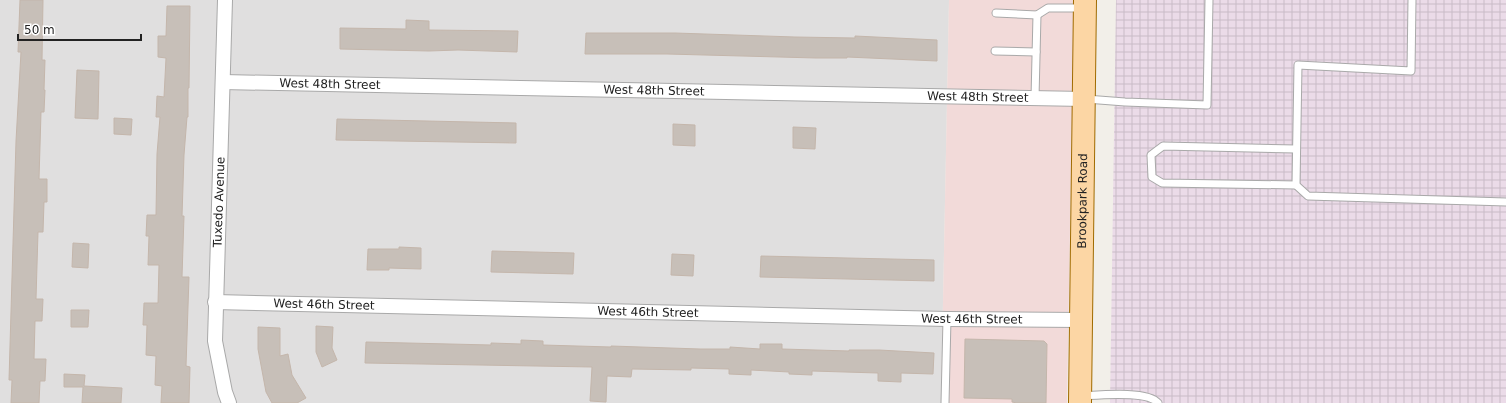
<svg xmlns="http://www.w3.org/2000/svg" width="1506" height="403" font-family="'DejaVu Sans',sans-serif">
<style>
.residential{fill:#e0dfdf}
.commercial{fill:#f2dad9}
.industrial{fill:url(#industrial-grid)}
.building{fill:#c7bfb8;stroke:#c4b6ab}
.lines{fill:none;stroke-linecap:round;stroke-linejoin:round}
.lane-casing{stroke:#a9a9a9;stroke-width:9}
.street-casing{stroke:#a9a9a9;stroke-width:16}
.primary-casing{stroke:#a06b00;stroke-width:24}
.lane{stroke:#fff;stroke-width:7}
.street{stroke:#fff;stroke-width:14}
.primary{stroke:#fcd6a4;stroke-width:22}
.labels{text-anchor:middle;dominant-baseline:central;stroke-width:3;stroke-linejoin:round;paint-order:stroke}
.street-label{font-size:12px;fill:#222;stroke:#fff}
</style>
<defs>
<pattern id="industrial-grid" width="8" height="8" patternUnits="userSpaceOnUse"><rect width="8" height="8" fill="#ebdbe8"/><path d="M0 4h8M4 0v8" fill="none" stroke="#c9bcc7"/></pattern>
</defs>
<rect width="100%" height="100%" fill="#f2efe9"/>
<path class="residential" d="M0,0h949l-8,403h-941z"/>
<path class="commercial" d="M949,0h125l-7,403h-126z"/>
<path class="industrial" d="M1116,0h390v403h-396z"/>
<g class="building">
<path d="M20,0h23l-1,60h3l-1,30h1l-1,22h-3l-2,67h8v23h-3l-1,30h-5l-2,67h7l-1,22h-7l-1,38h12l-1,22h-5l-1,22h-28l1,-23h-3l7,-239 5,-89h-3z"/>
<path d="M167,6h23l-1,82h-1v29h-1l-3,38 -2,61h2l-2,61h7l-3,89 4,1 -1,36h-28l1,-17 -7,-1 1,-29 -10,-1 1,-30h-4l1,-22h14l1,-38h-11l1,-29h-3l1,-21h9l1,-61 3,-37h-4l1,-21 7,1 2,-39 -8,-1v-21h8z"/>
<path d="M406,20l23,1v9l89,1 -1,21 -59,-2 -29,1 -89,-2v-21l66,1z"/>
<path d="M586,33h89l120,4 60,1v-2l82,4v21l-90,-4v1h-31l-149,-4h-82z"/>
<path d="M77,70l22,1 -1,48 -23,-1z"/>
<path d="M114,118l18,1 -1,16 -17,-1z"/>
<path d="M337,119l179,4v20l-180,-3z"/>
<path d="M673,124l22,1v21l-22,-1z"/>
<path d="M793,127l23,1 -1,21 -22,-1z"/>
<path d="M73,243l16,1 -1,24 -16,-1z"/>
<path d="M399,247l22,1v21l-32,-1v2h-22l1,-21h31z"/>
<path d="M492,251l82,2 -1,21 -82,-2z"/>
<path d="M672,254l22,1 -1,21 -22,-1z"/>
<path d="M761,256l173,4v21l-174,-4z"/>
<path d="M71,310h18l-1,17h-17z"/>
<path d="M316,326l17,1 -1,21 5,12 -15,7 -6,-15z"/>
<path d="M258,327l22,1v28l8,-2 4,21 14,23 -9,5h-25l-6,-11 -8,-43z"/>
<path d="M965,339l79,2 3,3 -1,59h-29l-5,-1v-3l-48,-1z"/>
<path d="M521,340l22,1v4l68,2v-1l89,3h30v-2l30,2v-5h22v5l67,2v-1h30l55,3 -1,21 -32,-1v9l-23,-1v-8l-66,-2v4l-23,-1v-2l-38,-2v5l-22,-1v-5l-38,-1v2l-59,-1 -1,8 -24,-1 -1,26 -16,-1 2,-34 -227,-4 1,-21 125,3v-2l30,1z"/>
<path d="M64,374l21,1 -1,11 38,2 -1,15h-39l1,-16h-19z"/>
</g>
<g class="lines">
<g class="lane-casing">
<g id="lane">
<path d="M1412,0l-1,71 -113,-6 -2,120 12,11 198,6"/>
<path d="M996,13l41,2 11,-7h35"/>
<path d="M995,51l41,1"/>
<path d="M1035,98l2,-83"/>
<path d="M1086,99l39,3 82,3 2,-105"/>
<path d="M1296,185l-134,-2 -10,-6 -1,-22 12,-9 133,3"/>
<path d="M1082,396c17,-1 66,-6 76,7"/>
<path d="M945,403l2,-84"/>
</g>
</g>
<g class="street-casing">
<g id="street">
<path d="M225,0l-10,341 10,51 4,11"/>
<path id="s1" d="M223,82l861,17"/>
<path id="s2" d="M215,302l732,17 134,1"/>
</g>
</g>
<g class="primary-casing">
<g id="primary">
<path id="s3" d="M1080,403l5,-403"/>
</g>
</g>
<use href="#lane" class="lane"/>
<use href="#street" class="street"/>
<use href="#primary" class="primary"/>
</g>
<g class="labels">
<g class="street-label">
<text stroke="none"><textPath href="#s1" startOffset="107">West 48th Street</textPath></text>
<text stroke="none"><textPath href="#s1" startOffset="431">West 48th Street</textPath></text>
<text stroke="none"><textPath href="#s1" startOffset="755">West 48th Street</textPath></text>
<text stroke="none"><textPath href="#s3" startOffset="202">Brookpark Road</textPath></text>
<text transform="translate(219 202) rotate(-88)">Tuxedo Avenue</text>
<text stroke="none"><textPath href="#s2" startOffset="109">West 46th Street</textPath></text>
<text stroke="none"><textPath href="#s2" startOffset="433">West 46th Street</textPath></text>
<text stroke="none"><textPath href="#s2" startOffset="757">West 46th Street</textPath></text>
</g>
</g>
<path d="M18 34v6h123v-6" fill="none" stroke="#222222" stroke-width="2"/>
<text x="24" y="34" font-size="12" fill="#222222" stroke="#ffffff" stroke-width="3" paint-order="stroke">50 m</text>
</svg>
